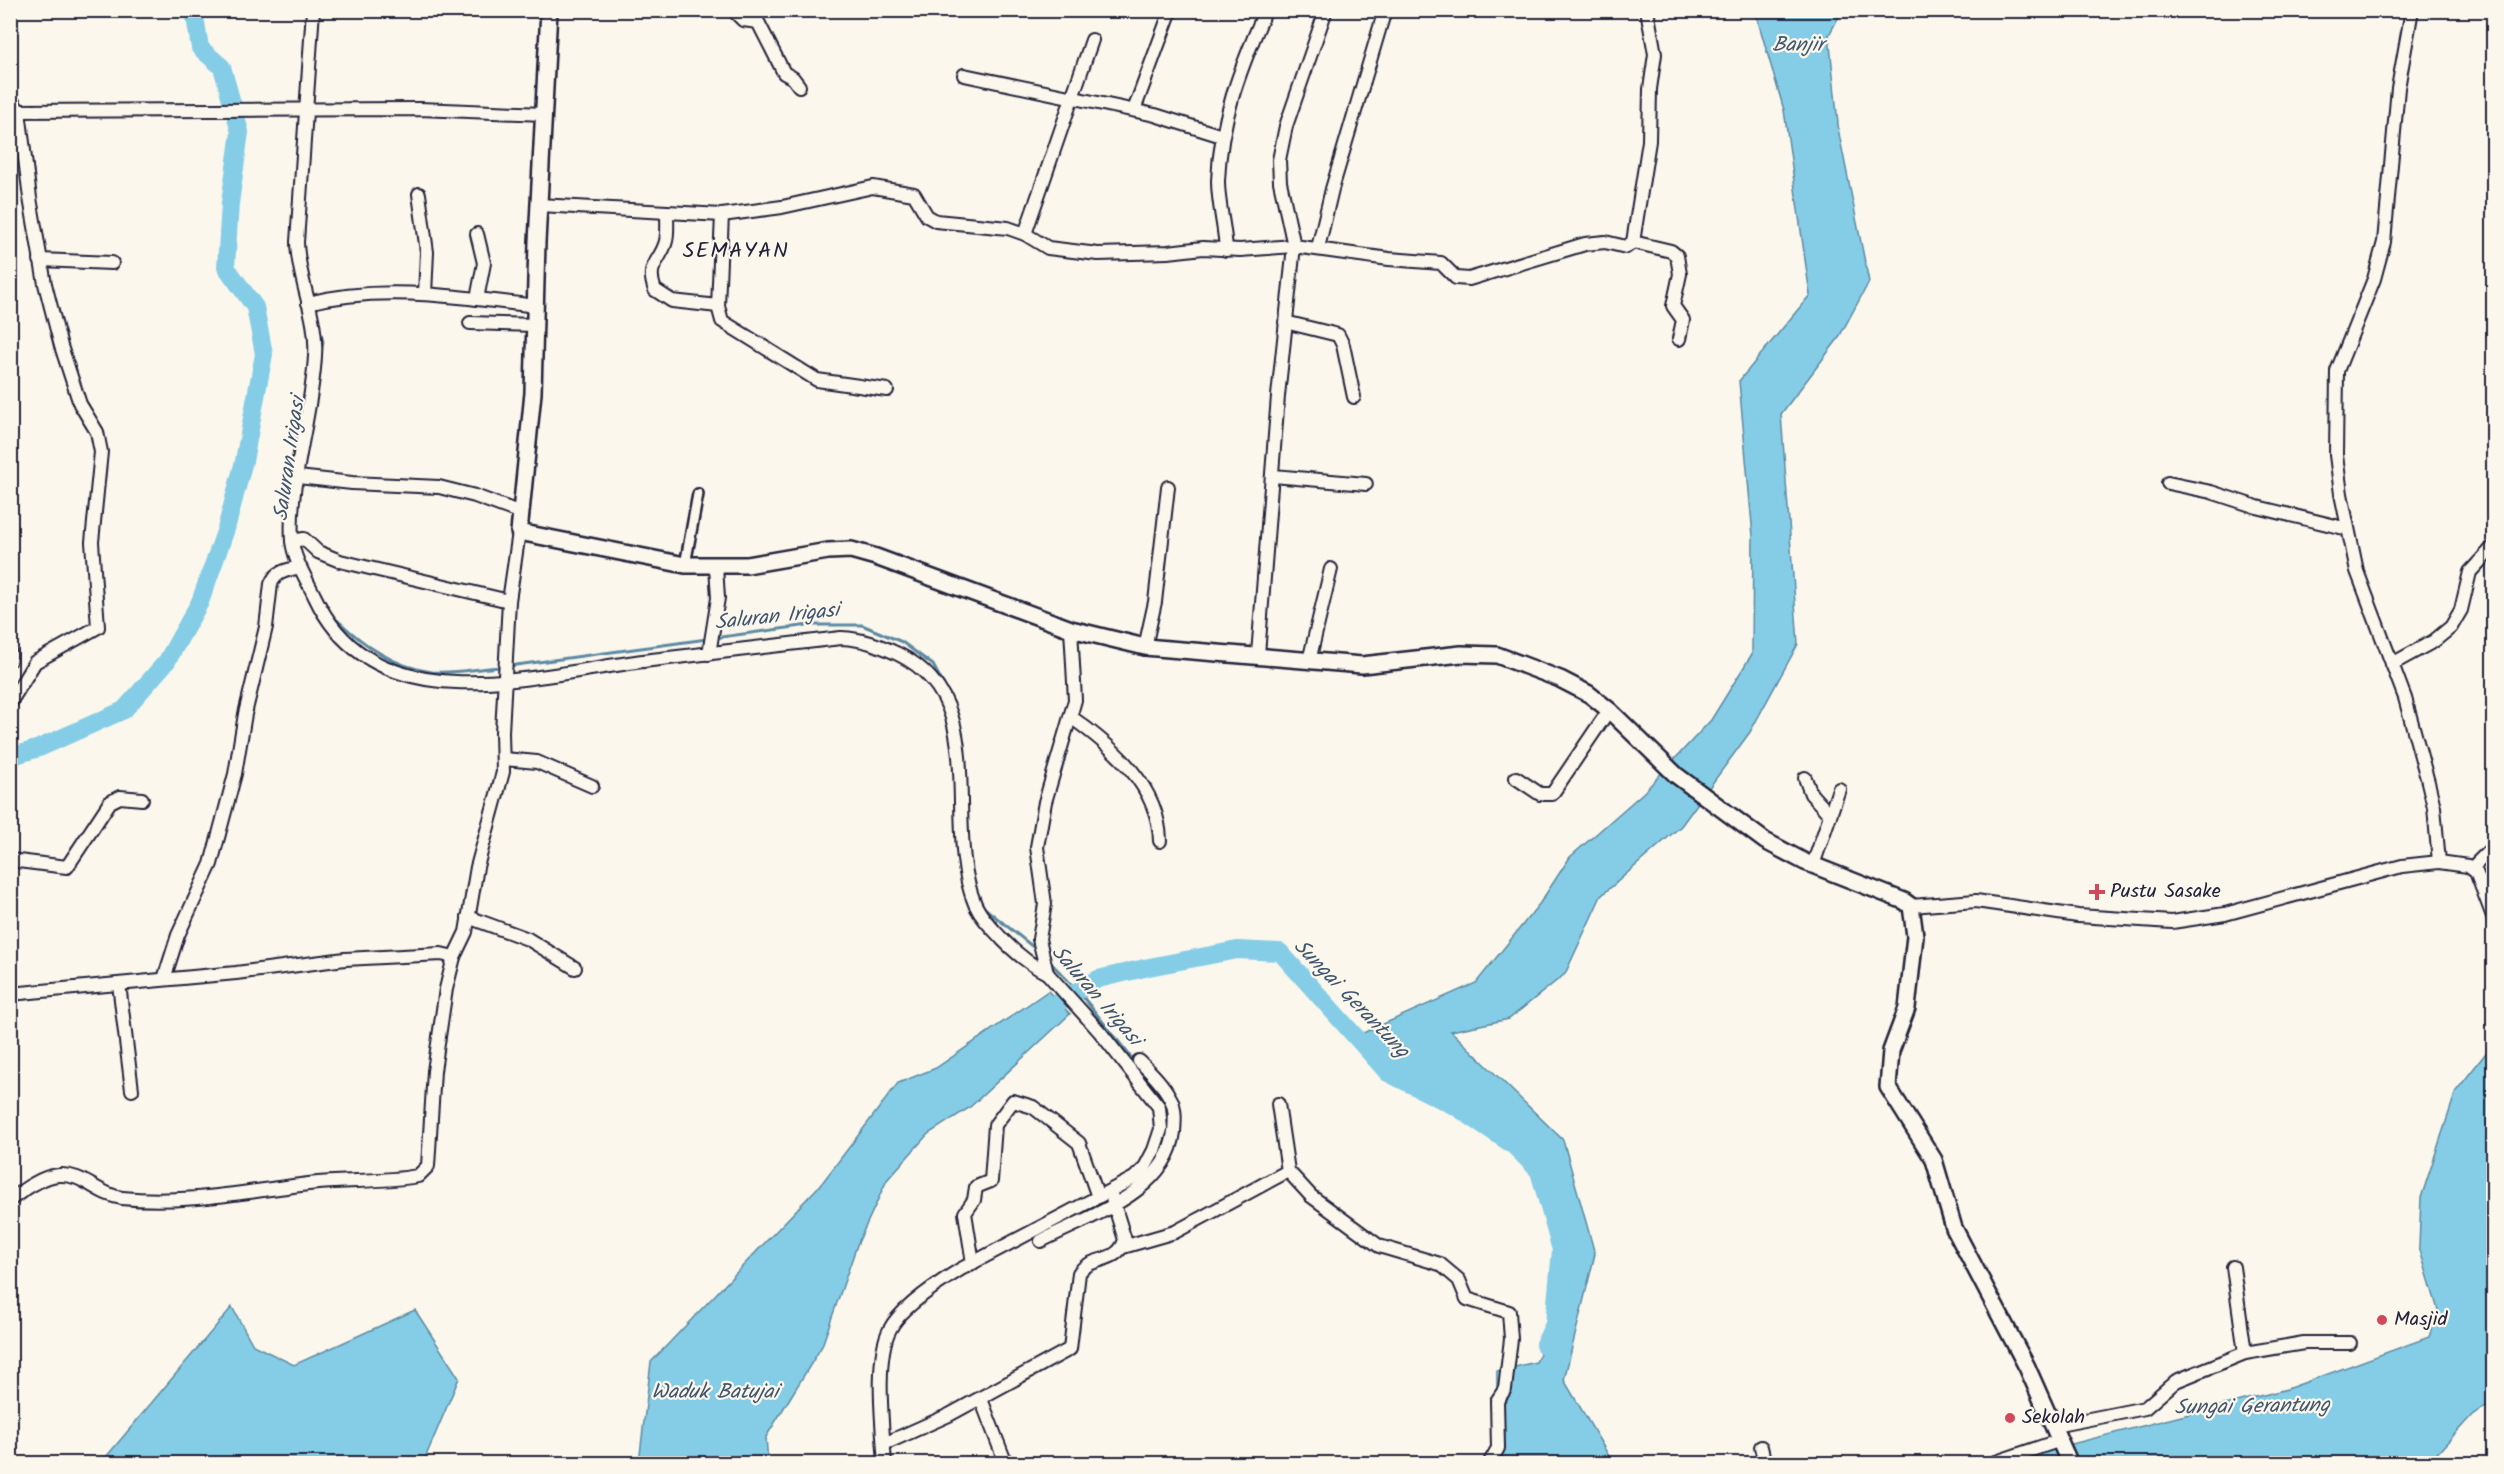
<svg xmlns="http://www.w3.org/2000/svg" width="2504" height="1474" font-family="Kalam,sans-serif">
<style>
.water{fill:#85cde6;stroke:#5d89a2;stroke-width:1.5}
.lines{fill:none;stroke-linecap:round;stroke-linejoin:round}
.stream{stroke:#5d89a2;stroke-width:3}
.river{stroke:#85cde6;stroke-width:18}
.pedestrian-casing{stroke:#22223b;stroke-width:14}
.minor-casing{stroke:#22223b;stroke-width:16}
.tertiary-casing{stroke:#22223b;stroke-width:20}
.pedestrian{stroke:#fbf7ec;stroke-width:9}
.minor{stroke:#fbf7ec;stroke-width:12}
.tertiary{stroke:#fbf7ec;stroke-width:15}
.poi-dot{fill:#d1495b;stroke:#fbf7ec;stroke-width:2}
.labels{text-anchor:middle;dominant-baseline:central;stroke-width:4.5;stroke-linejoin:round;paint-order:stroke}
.poi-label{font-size:20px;fill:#22223b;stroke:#fbf7ec;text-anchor:start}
.water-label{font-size:21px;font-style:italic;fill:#40556e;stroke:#fbf7ec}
.quarter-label{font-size:22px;letter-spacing:1.5px;fill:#22223b;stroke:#fbf7ec}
</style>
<rect width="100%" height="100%" fill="#fbf7ec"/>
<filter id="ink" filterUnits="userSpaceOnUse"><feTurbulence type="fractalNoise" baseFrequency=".0167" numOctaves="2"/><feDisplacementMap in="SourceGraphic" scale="12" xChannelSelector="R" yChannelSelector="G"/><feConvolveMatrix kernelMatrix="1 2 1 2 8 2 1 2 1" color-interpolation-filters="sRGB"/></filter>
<g filter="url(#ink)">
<g class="water">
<path d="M1755,11h87l-13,24 10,99 30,148 -31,57 -57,75 17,230 -48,88 -69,94 -80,70 -36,78 -56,45 -58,12 112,109 32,114 -31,126 49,83h-117l1,-92 39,-9 18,-38 7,-74 -22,-79 -26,-26 -55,-37 -70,-35 -34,-36 122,-54 64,-80 30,-46 74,-65 67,-72 41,-66 1,-118 -14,-155 71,-86 -26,-185z"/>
<path d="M1048,991l22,23 -101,94 -41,26 -41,46 -30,65 -35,101 -56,91 2,26h-129l12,-101 171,-179 76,-100 38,-15z"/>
<path d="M2493,1044v358l-20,12 -41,45 -49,5h-389l293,-75 142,-52 9,-27 -19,-63 2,-49 35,-107z"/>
<path d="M232,1307l21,38 41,20 121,-55 44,68 -36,85h-322z"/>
</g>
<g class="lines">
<g class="stream">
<path d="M319,327l4,15 -3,16"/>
<path d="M336,619c28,26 57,48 96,53 22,2 48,-4 70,-5"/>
<path d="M714,638l95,-13h53l40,17 31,23 21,39 2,12"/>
<path d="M509,666l198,-27"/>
<path d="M979,897l3,9 56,45"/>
<path d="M1049,961l30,31 55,69"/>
<path d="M1144,1073l20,31v4"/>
</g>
<g class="river">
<path d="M10,757l29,-9 85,-38 43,-49 33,-59 26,-73 18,-68 20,-107 -9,-47 -29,-40 4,-64 10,-71 -18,-65 -22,-19 -6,-38"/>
<path d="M1059,1002l39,-23 51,-12 88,-17 43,2 108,121 70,35 55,37 26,26 22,79 -7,74 -10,21"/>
</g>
<g class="pedestrian-casing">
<path id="pedestrian" d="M685,565l13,-71"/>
</g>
<g class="minor-casing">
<g id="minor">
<path d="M313,10l-16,232c1,39 21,75 18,114 -3,60 -27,127 -23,185 2,19 15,39 23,56 60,128 220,78 328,64 66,-8 132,-15 198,-23 22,1 38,7 57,16 96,46 43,170 77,250 6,14 18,25 28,36 13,13 27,25 44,33l53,59 59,75 2,22 -7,21 -10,19 -10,9 -173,91c-21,13 -60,38 -71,60 -16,29 -7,101 -5,135"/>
<path d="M733,10l10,10 15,2 26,51 9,5 6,8"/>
<path d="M2412,10l-14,78 -14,154 -10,37 -37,92 -1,84 5,39 16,77 48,127 23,84 6,25 5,55 29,4 8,6 18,47"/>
<path d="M964,75l191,40 67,21"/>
<path d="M10,98l9,13 11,87 15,86 16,62 19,58 17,28 4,20 -9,90 6,85 -63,35 -25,41"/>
<path d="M1134,110l37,-100"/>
<path d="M11,111l409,-2 124,5"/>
<path d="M419,194l8,58 -2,42"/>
<path d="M539,205l183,10 60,-8 91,-20 41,7 13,22 9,5 72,7 17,6 23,14 50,6 70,-2 35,-4 37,2 54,-4 95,13 52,4 15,15 13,1 116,-35 20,-2 21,5 7,-5 16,-101 1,-52 5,-35 -8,-44"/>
<path d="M667,213c0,9 1,19 -1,28 -5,21 -21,23 -11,49l17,11 46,5"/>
<path d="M722,215l-4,91 4,15 95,59 70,10"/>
<path d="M477,234l7,29 -7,36"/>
<path d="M1025,234l67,-194"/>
<path d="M1633,242l38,9 6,5 3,18 -7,32 10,14 -4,19"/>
<path d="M1318,248l14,-59 53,-179"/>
<path d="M1226,250c-1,-23 -8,-46 -8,-69 2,-60 22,-112 46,-167"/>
<path d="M40,260l72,3"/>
<path d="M308,303c74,-19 153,-6 227,3"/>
<path d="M1285,322l53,13 5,10 11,52"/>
<path d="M470,323l65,2"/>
<path d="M1273,476l93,8"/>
<path d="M298,477l54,6 87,4 36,9 46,17"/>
<path d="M2168,483l43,9 46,15 91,22"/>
<path d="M292,541l12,-2 14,13 22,9 169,40"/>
<path d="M1145,647l10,-45 13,-115"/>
<path d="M10,653v7"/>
<path d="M709,654l9,-56 -2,-32"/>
<path d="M1258,655l20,-259 16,-150 -14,-64 -1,-22 7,-34 40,-116"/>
<path d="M1309,661l22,-92"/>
<path d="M2392,664l42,-23 17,-14 10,-17 9,-38 24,-26"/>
<path d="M1071,717c42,30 88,69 89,124"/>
<path d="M504,759l33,3 55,24"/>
<path d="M1516,778l24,16h12l57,-84"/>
<path d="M1805,778l6,16 19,21"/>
<path d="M10,860l57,7 43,-65 10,-5 22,2"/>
<path d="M1813,865l26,-76"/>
<path d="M2472,868l22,-22"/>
<path d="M1911,906l65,-5 102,15 94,6 53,-8 177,-48 37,-4"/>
<path d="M468,917l60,22 47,29"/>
<path d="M1047,973l-8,-34 6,-35 -8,-57 8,-45 30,-102 -4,-71"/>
<path d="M164,979l14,-44 33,-71 24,-90 10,-60 21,-87 5,-43c5,-13 17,-14 29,-17"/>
<path d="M119,984l13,106"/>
<path d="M10,994l226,-21 109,-14 96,-5 13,3 12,-25 11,-65 26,-95 -1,-40 7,-131 10,-69"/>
<path d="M1278,1104l10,67"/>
<path d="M10,1200c13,-10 32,-24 49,-25 24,-2 39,20 63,23 65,7 131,-8 196,-15 33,-3 67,-1 100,-7l10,-10 6,-95 12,-82 8,-32"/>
<path d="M1041,1241c48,-25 126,-49 133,-109 1,-12 2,-26 -5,-36 -7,-13 -19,-25 -30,-35"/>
<path d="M1123,1247l52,-15 113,-61 23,25 68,50 61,18 19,16 8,19 42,13 2,27 -6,50 -8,12 1,47 -9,16"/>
<path d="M973,1263l-8,-50 9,-13 2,-13 15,-6 4,-56 18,-24 20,6 46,36 19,54"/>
<path d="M2233,1267l12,86"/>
<path d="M981,1399l25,65"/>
<path d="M2054,1426l91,-18 31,-27 69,-28 59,-10h46"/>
<path d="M884,1444l65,-29 121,-66 9,-76c12,-18 38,-8 46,-33l-15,-49"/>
<path d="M1761,1447l4,17"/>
<path d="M1990,1464l71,-24"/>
</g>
</g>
<g class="tertiary-casing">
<path id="tertiary" d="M549,10l-12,232 -4,151 -14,139 166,33h62l81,-14 23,-1 25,7 195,72 74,18 217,18 99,-11 36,1 63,24 29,15 20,16 67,65 89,66 40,21 99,39 7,5 4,30 -8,72 -16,43 -3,36 46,73 20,68 73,139 43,97"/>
</g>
<use href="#pedestrian" class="pedestrian"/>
<use href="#minor" class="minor"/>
<use href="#tertiary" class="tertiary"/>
</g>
</g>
<g class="poi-dot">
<path d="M2094 883h6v6h6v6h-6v6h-6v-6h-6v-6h6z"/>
<circle cx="2382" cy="1320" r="6"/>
<circle cx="2010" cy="1418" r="6"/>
</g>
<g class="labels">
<g class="poi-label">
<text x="2110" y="892">Pustu Sasake</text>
<text x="2394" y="1320">Masjid</text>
<text x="2022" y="1418">Sekolah</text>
</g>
<g class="water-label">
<text x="1798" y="45">Banjir</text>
<text transform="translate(290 459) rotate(-82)">Saluran Irigasi</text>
<text transform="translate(777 617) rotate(-6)">Saluran Irigasi</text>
<text transform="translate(1096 996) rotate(49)">Saluran Irigasi</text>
<text transform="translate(1351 999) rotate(46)">Sungai Gerantung</text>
<text x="715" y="1392">Waduk Batujai</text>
<text transform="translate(2252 1407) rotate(-1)">Sungai Gerantung</text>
</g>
<g class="quarter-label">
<text x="736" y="251">SEMAYAN</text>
</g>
</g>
<rect width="2504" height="1474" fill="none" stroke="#fbf7ec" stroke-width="36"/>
<rect x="18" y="18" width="2468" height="1438" fill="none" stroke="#22223b" stroke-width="2" filter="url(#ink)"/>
</svg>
